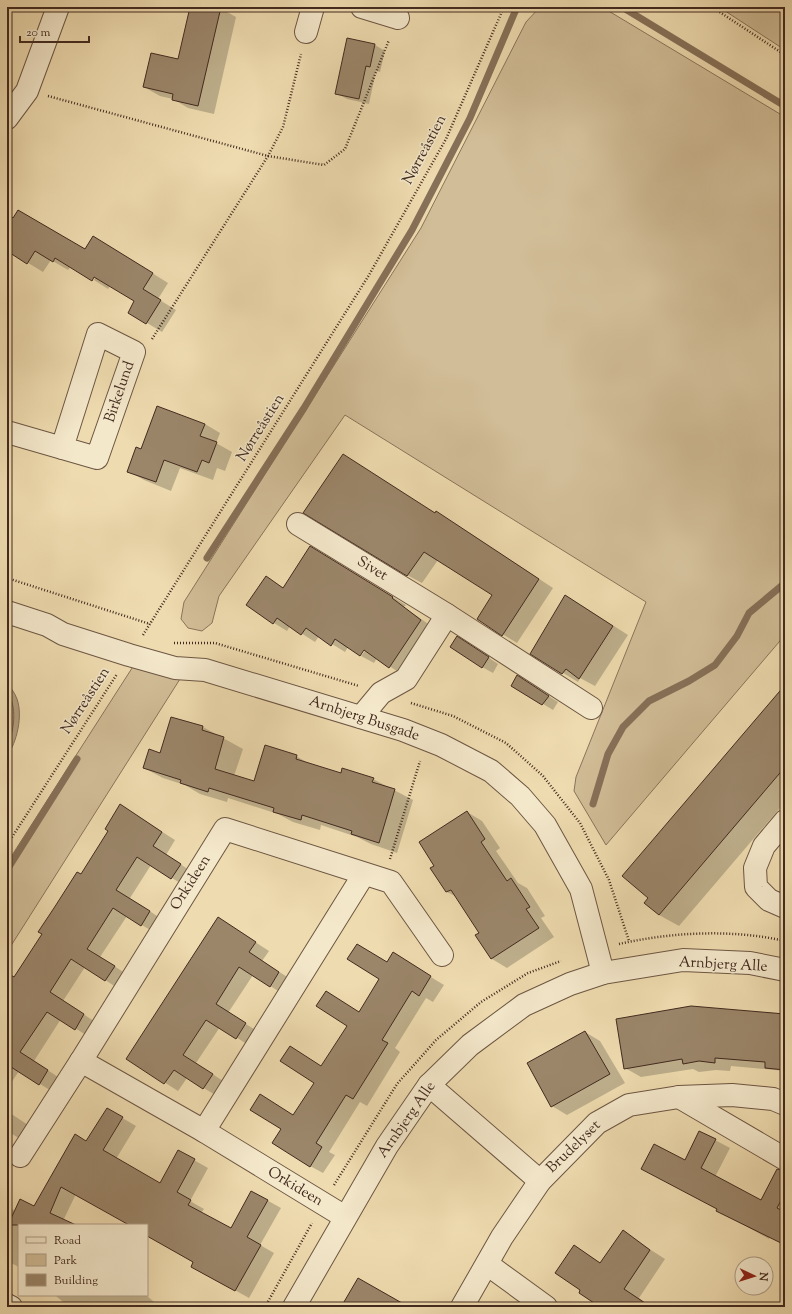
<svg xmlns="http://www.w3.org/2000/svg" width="792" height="1314" font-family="'Sorts Mill Goudy',serif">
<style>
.green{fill:#d1bd97;stroke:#8a745b}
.water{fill:#b49f7e;stroke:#867058}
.shadow{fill:#0003}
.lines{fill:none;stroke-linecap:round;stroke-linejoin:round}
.shore{stroke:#7b644e;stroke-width:1}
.stream{stroke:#867058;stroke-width:7}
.building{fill:#9b866a;stroke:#422a1f}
.minor-casing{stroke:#6d5643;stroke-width:24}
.tertiary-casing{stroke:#6d5643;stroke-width:24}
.path{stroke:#422a1f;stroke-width:2.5;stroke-dasharray:1 2;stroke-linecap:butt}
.minor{stroke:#f4e8cb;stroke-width:22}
.tertiary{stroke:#f4e8cb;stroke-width:22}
.labels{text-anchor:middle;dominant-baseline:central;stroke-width:3;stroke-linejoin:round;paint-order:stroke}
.street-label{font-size:15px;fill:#422a1f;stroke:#f4e8cb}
</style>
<rect width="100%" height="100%" fill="#eedbaf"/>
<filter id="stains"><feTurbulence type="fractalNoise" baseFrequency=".005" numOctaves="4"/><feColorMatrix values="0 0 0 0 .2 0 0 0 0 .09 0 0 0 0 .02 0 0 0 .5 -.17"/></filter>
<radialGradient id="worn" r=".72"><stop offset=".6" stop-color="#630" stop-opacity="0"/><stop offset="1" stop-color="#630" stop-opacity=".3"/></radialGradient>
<g class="green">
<path d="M540,7h62l183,110v518l-179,210 -32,-54 2,-14 70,-175 -301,-187 -126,181 -7,27 -10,8 -14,-3 -7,-9 3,-17 237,-374 105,-206z"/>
<path d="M719,7h66v43z"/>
<path d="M134,665l46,14 -173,273v-89z"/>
</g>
<path class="water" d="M7,682c3,5 8,11 10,17 6,17 0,43 -10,57z"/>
<g class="shadow">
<path d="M191,7h27l18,10 -22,97 -26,-6 -15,-9 -13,-3 -16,-9 35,-27z"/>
<path d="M375,45l10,6 -5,21 -4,-1 -7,33 -22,-5 -11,-6z"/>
<path d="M7,215l79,35 23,-4 59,37 -10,16 18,11 -14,22 -33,-20 6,-11 -25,-15 -2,3 -14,-9 4,-7 -27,-7 -3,4 -17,-10 -8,12 -36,-22z"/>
<path d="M205,424l15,9 -4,10 16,9 -7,19 -8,-3 -4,12 -33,-12 -9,23 -27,-11 -16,-9 13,-21z"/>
<path d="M435,514l16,7 102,67 -36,55 -39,-24 16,-24 -56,-35 -16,23 -15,-8z"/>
<path d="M324,555l82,50 -2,2 30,21 -31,47 -26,-17 -3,5 -13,-7 7,-9h-20l-3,5 -26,-16 -4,6 -25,-16 -3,5 -13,-8 -8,-45 18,10z"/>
<path d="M581,605l47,30 -33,51 -15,-8 -2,4 -46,-28z"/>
<path d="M467,643l31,21 -5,9 -11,-6z"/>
<path d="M528,683l30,19 -5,8 -41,-25z"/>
<path d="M785,686v116l-106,124 -20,-11 -13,-12z"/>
<path d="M203,727l40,22 -9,27 20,6 42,-26 17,10 28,8 32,5 40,21 -16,53 -26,-9 -14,-7 -36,-12 -1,5 -27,-8 -15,-8 -50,-16 -1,4 -27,-8 -15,-9 -22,-7 -19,-10 17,-14z"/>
<path d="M467,812l15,9 18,27 -4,3 22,32 9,5 18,28 -4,2 13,19 -47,31 -15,-9 -12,-26 -23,-36 -10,-5 -11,-26z"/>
<path d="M134,814l41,26 -9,15 28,18 -9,13 -34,-21 -21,33 33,22 -8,13 -28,-17 -27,41 28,18 -9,14 -34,-22 -22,34 34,22 -8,14 -28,-18 -27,42 27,18 -8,13 -34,-21 -12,18v-106l7,-5 67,-103z"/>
<path d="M231,926l38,25 -7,10 30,19 -9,14 -30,-19 -25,38 31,19 -9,14 -30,-19 -24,36 30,20 -9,13 -30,-18 -9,13 -50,-32z"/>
<path d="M406,962l38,23 -11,17 -7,-4 -31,50 5,4 -33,54 -7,-4 -31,50 6,3 -12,18 -13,-7 -16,-50 21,-33 6,-16 39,-54 21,-34 6,-16z"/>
<path d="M785,1019v52l-54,-5 -1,5 -14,-1 -17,2 -6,-3 -52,8 -16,-9z"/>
<path d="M585,1032l15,9 25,42 -58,32 -15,-9z"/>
<path d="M107,1109l29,17 -20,33 44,25 18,-33 30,17 -18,33 14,8 -3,4 30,17 21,-38 29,16 -21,37 14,8 -25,45 -43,-24 -12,-12 -47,-27v-10h-17l-54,-31 -15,31h-42v42l-12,-6v-54l9,4 19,-4 52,-65z"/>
<path d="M7,1111l24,16 -9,13 -15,-9z"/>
<path d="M700,1132l30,16 -15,29 46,24 24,-24v67l-15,-8 -1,3 -52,-29 1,-1 -33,-48z"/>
<path d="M623,1232l42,27 -26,39 12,9h-49l-20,-17 -8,-44 27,17z"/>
<path d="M57,1295h89l14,12h-91l-13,-11z"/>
<path d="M703,1303l7,4h-9z"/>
</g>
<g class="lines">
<path class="shore" d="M7,690c11,19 7,39 0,59"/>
<g class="stream">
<path d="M622,7l163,99"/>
<path d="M207,558l97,-150 108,-178 58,-112 47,-111"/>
<path d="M593,804l15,-50 15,-27 26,-26 40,-20 26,-16 22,-29 12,-23 36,-30"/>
<path d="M7,870l70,-111"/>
</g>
</g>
<g class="building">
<path d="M190,7h31l-23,99 -26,-6 1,-6 -30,-7 8,-34 27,6z"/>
<path d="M347,38l28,6 -5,23 -4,-1 -7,33 -24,-5z"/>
<path d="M18,210l67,39 8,-13 60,37 -10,16 18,11 -15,24 -18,-11 6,-12 -40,-24 -2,4 -37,-23 -2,4 -18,-11 -8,13 -20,-13v-37l6,4z"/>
<path d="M157,406l48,18 -5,12 17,6 -8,21 -7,-3 -5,12 -33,-12 -8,22 -29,-10 9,-25 5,2z"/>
<path d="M343,454l92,59 1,-2 103,68 -37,57 -25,-17 15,-24 -68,-43 -17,24 -104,-63z"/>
<path d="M310,546l83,51 -1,1 29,22 -32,48 -25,-18 -4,6 -25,-17 -4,7 -25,-18 -5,7 -24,-17 -4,6 -27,-19 20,-29 17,12z"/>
<path d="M565,595l48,31 -34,53 -13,-10 -4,5 -32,-20z"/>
<path d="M457,636l32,21 -7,11 -32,-21z"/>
<path d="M517,675l32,21 -7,9 -31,-19z"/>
<path d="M785,685v82l-126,148 -15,-12 4,-5 -26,-22z"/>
<path d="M171,717l32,9 -1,4 22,7 -9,32 39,12 11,-36 32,10 -1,4 45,14 1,-5 32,10 -2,4 23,7 -16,54 -28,-9 1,-3 -50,-16 -1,5 -28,-8 1,-4 -65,-20 -1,4 -28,-9 1,-3 -38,-12 6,-19 11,4z"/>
<path d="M120,804l42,28 -9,14 28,18 -10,15 -34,-22 -21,33 34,21 -9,15 -28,-18 -26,41 28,17 -10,15 -34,-22 -21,33 34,22 -9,16 -28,-18 -27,40 28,18 -9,15 -28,-18 -4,6v-100l7,4 28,-43 -4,-2 16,-24 23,-36 4,2 27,-43 -3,-2z"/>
<path d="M467,811l18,28 -4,3 26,39 4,-3 19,29 -4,2 13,19 -48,31 -16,-24 4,-2 -28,-43 -5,2 -16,-24 4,-2 -15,-24z"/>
<path d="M218,917l38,25 -7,10 30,20 -9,15 -31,-20 -23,37 30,19 -10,16 -30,-19 -23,35 30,19 -10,15 -29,-19 -10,14 -38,-25z"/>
<path d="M357,944l30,18 6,-10 38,24 -12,20 -7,-5 -30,49 6,3 -35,56 -7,-4 -30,48 6,4 -12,20 -38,-24 9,-14 -31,-19 10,-16 33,21 21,-32 -34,-22 10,-15 31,20 26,-40 -31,-20 10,-15 33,21 20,-33 -32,-20z"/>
<path d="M691,1006l94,8v56l-20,-2v-6l-50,-4v5l-16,-2 -16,3 -1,-5 -58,10 -8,-50z"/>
<path d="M585,1031l25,43 -59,33 -24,-44z"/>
<path d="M107,1108l16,9 -20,33 57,33 18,-33 17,9 -18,33 14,8 -3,5 43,23 20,-37 17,9 -21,37 14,8 -26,46 -44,-24 2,-5 -46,-26v-11h-18l-68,-38 -11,26 26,12h-68l12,-26 14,7 41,-72 11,7z"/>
<path d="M699,1131l17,8 -15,29 60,32 16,-31 8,2v22l-8,15 8,4v33l-69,-34 1,-2 -76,-40 13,-25 31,16z"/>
<path d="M623,1230l27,20 -26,39 27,18h-51l-21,-14 1,-3 -25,-17 19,-28 26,18z"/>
<path d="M358,1278l51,29h-68z"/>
</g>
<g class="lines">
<g class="minor-casing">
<g id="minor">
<path d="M362,7l36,11"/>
<path d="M306,32l7,-25"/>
<path d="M7,118l20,-27 31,-84"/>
<path d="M7,432l90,26 37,-106 -36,-18 -36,114"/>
<path d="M298,524l149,91 144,93"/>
<path d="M7,612l40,13 16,9 66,21 46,13 30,2 198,60 38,15 50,26 29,25 25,29 36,64 22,84"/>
<path d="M361,717l20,-24 25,-14 41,-64"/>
<path d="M785,821l-21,25 -9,22 1,19 13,13 16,7"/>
<path d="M429,1085l111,96"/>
<path d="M679,1097l106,62"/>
<path d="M204,1131l160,-257"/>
<path d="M20,1156l61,-95"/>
<path d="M345,1217l-141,-86 -123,-70 144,-232 166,53 51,73"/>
<path d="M487,1264l59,43"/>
<path d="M7,1305l4,2"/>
<path d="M462,1307l40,-70 38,-56 57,-58 32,-18 50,-8 53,-2 41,4 12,5"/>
</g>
</g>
<g class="tertiary-casing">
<path id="tertiary" d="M294,1307l93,-161 42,-61 41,-40 54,-40 46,-21 33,-11 80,-13 67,3 35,7"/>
</g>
<g class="path">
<path d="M712,7l73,48"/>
<path d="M48,96l220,60 56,9 21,-16 44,-109"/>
<path d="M152,339l116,-183 15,-29 18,-73"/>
<path d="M7,578l143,46"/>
<path d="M143,635l226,-360 77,-136 58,-132"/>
<path d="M174,643h41l144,43"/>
<path d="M411,703l42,13 53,27 37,33 37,47 29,57 20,61"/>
<path d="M7,845l110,-171"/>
<path d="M390,859l30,-98"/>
<path d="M619,944c53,-12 113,-15 166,-3"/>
<path d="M334,1185l63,-101 39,-44 45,-38 47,-29 33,-12"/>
<path d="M265,1307l47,-84"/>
</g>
<use href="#minor" class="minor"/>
<use href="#tertiary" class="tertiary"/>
</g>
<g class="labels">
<g class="street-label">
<text transform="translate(425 150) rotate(-62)">Nørreåstien</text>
<text transform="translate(120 392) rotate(-71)">Birkelund</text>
<text transform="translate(261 428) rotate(-58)">Nørreåstien</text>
<text transform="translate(372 569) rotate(31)">Sivet</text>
<text transform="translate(86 701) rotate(-57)">Nørreåstien</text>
<text transform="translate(364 719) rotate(18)">Arnbjerg Busgade</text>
<text transform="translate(191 883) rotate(-58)">Orkideen</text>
<text transform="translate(723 965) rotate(3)">Arnbjerg Alle</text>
<text transform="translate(407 1120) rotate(-55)">Arnbjerg Alle</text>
<text transform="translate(574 1147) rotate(-44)">Brudelyset</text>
<text transform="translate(295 1187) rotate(31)">Orkideen</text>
</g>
</g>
<rect width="792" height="1314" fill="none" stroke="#eedbaf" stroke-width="24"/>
<rect x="8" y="8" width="776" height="1298" fill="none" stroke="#422a1f" stroke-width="2"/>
<rect x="12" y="12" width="768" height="1290" fill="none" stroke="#422a1f"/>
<rect x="18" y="1224" width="130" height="72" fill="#f4e8cb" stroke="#ad9c86"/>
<rect x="26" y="1237" width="20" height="6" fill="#f4e8cb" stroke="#ad9c86"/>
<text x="54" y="1244" font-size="12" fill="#422a1f">Road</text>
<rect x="26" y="1254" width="20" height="12" fill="#d1bd97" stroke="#ad9c86"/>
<text x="54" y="1264" font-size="12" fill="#422a1f">Park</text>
<rect x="26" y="1274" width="20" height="12" fill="#9b866a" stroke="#ad9c86"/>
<text x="54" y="1284" font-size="12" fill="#422a1f">Building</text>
<g transform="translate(754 1276) rotate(94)"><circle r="19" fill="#f4e8cb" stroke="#ad9c86"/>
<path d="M0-3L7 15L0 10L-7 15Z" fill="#8f2418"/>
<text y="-6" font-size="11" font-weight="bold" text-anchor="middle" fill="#422a1f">N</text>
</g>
<path d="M20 36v6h69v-6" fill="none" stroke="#422a1f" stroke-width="2"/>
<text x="26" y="36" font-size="12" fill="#422a1f" stroke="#f4e8cb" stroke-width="3" paint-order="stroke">20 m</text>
<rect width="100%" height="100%" filter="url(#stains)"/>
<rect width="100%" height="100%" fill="url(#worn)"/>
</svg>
